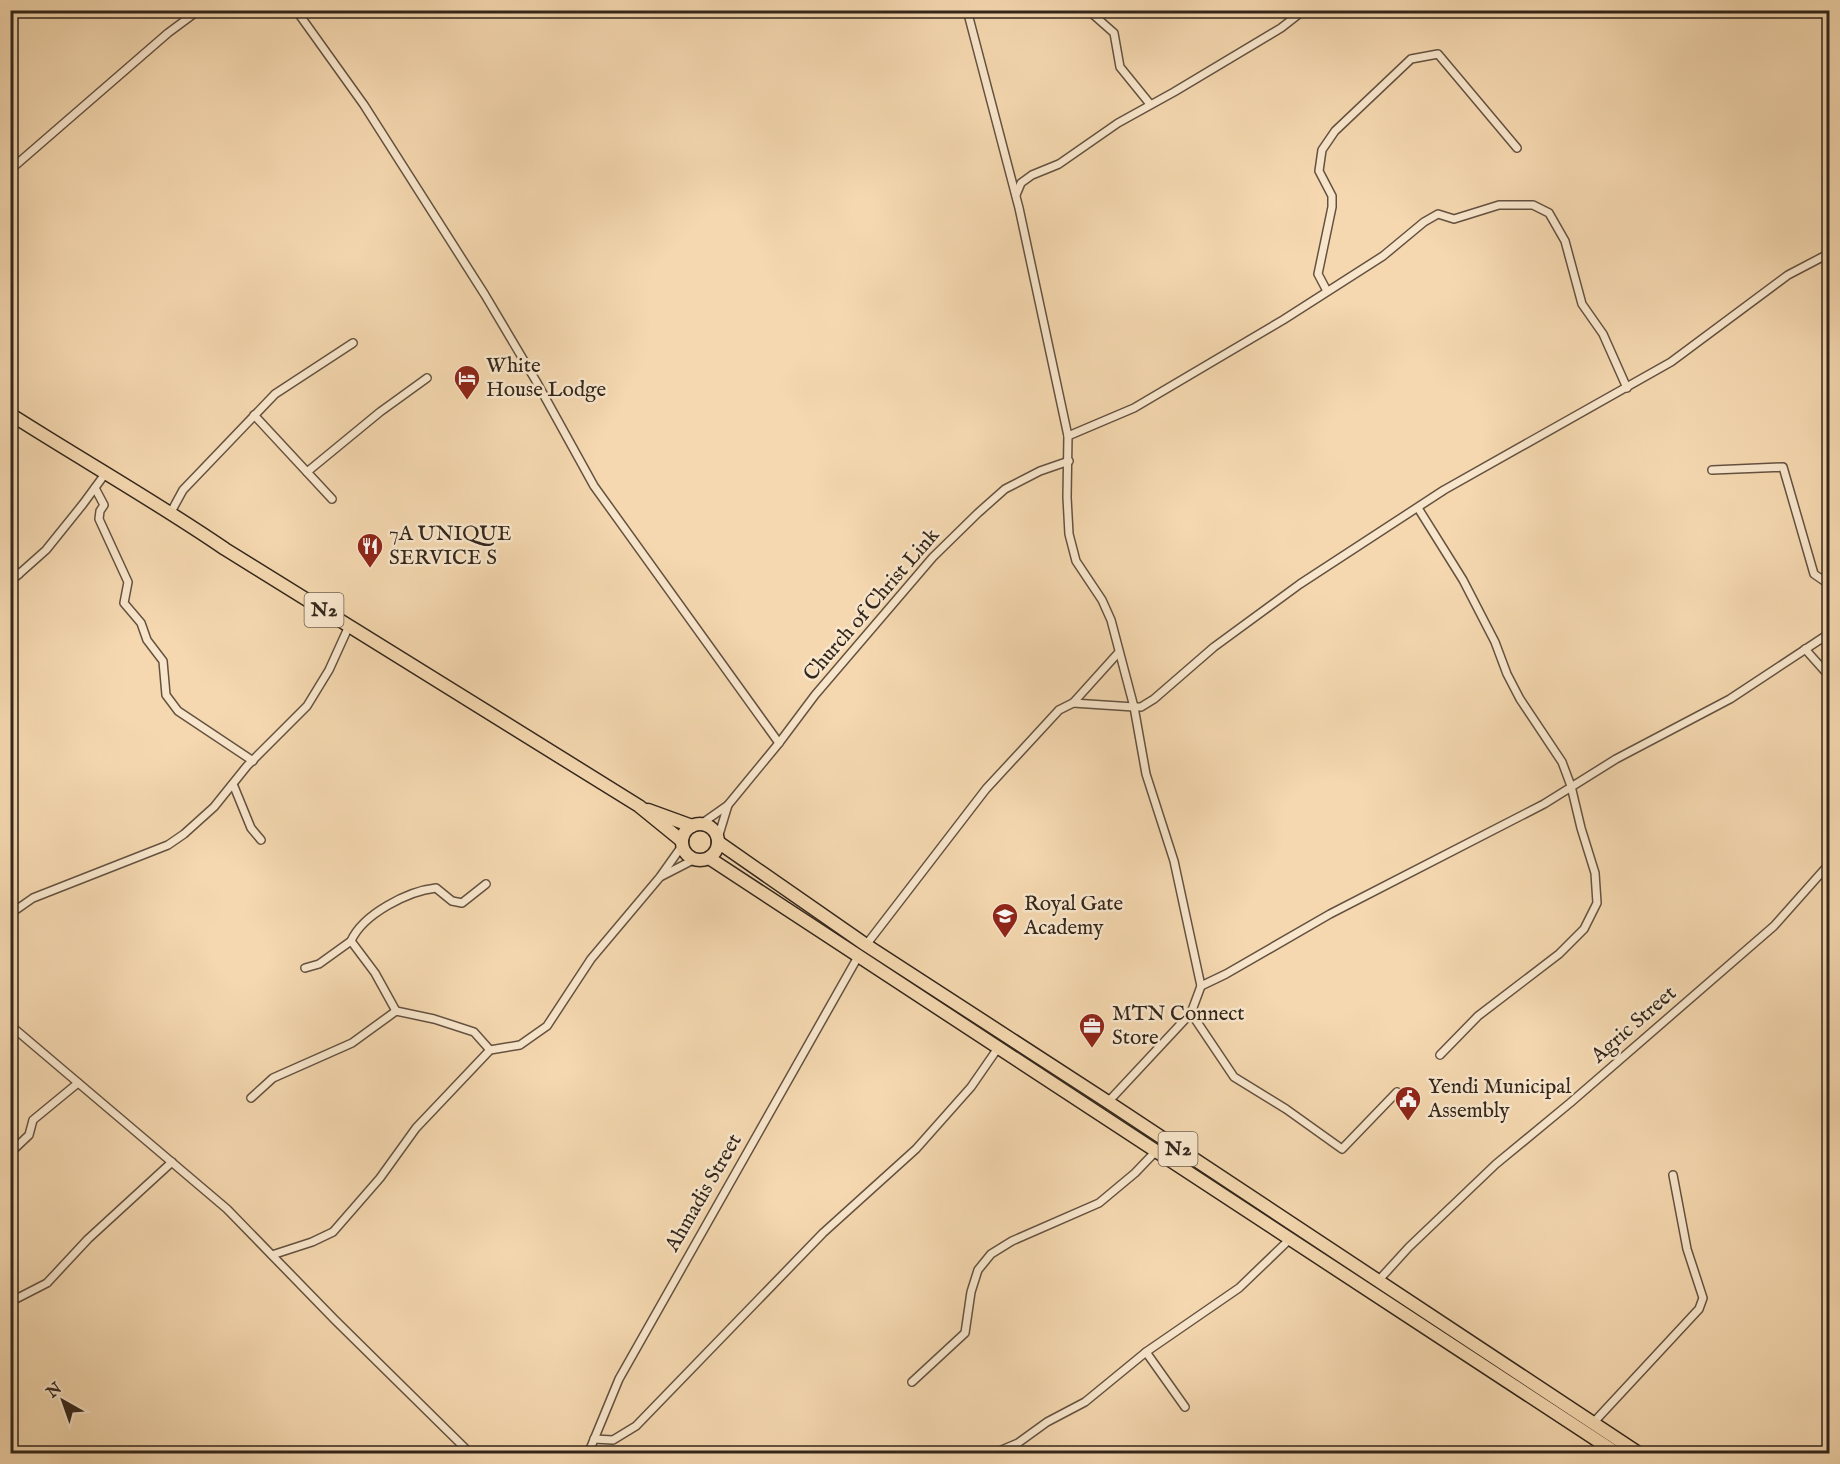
<svg xmlns="http://www.w3.org/2000/svg" width="1840" height="1464" font-family="'IM FELL English',serif">
<style>
.lines{fill:none;stroke-linecap:round;stroke-linejoin:round}
.street-casing{stroke:#645240;stroke-width:10}
.highway-casing{stroke:#33261b;stroke-width:15}
.street{stroke:#f8e6cc;stroke-width:7}
.highway{stroke:#f5d8b0;stroke-width:12}
.labels{text-anchor:middle;dominant-baseline:central;stroke-width:5;stroke-linejoin:round;paint-order:stroke}
.shield{fill:#f8e6cc;stroke:#6e6050;stroke-width:1.5}
.shield-label{font-size:20px;font-weight:bold;fill:#33261b}
.poi-label{font-size:21px;fill:#33261b;stroke:#f8e6cc;text-anchor:start}
.street-label{font-size:21px;fill:#33261b;stroke:#f8e6cc}
</style>
<rect width="100%" height="100%" fill="#f5d8b0"/>
<filter id="stains"><feTurbulence type="fractalNoise" baseFrequency=".00333" numOctaves="4"/><feColorMatrix values="0 0 0 0 .2 0 0 0 0 .09 0 0 0 0 .02 0 0 0 .5 -.17"/></filter>
<radialGradient id="worn" r=".72"><stop offset=".6" stop-color="#630" stop-opacity="0"/><stop offset="1" stop-color="#630" stop-opacity=".3"/></radialGradient>
<g class="lines">
<g class="street-casing">
<g id="street">
<path d="M296,10l68,95 121,190 51,86 58,105 185,257"/>
<path d="M967,10l52,198 49,228 -1,61 2,37 7,27 26,39 9,20 23,87 12,67 28,87 27,125 -10,27 -83,89"/>
<path d="M1088,10l26,23 6,34 30,37"/>
<path d="M10,170l158,-137 31,-23"/>
<path d="M1016,195l5,-12 11,-8 27,-11 59,-41 56,-31 107,-64 23,-18"/>
<path d="M1327,291l-9,-17 14,-67v-11l-13,-25 3,-21 13,-19 76,-72 27,-5 79,94"/>
<path d="M254,415l78,84"/>
<path d="M1068,436l66,-28 149,-88 100,-64 41,-34 14,-8 16,5 45,-14h34l16,8 16,28 17,63 21,30 24,54"/>
<path d="M1712,470l71,-3 31,107 16,11"/>
<path d="M307,472l73,-60 47,-34"/>
<path d="M95,488l9,17 -4,6 -1,8 29,63 -4,21 17,20 6,17 16,21 3,34 12,16 75,50"/>
<path d="M1418,508l45,72 32,62 12,32 13,25 42,63 9,24 10,42 14,45 2,30 -13,26 -25,25 -81,62 -38,39"/>
<path d="M171,512l12,-22 92,-96 78,-51"/>
<path d="M10,568l9,6"/>
<path d="M10,582l36,-32 37,-46 22,-30"/>
<path d="M1805,649l25,28"/>
<path d="M1073,703l61,4h7l13,-8 60,-52 86,-63 144,-94 227,-128 117,-87 42,-22"/>
<path d="M233,784l18,44 10,12"/>
<path d="M701,824l27,-19 51,-62 36,-48 118,-138 45,-44 27,-24 35,-18 29,-10"/>
<path d="M718,838l10,-33"/>
<path d="M662,876l33,-17"/>
<path d="M10,914l23,-16 135,-53 16,-11 30,-27 33,-41 60,-60 22,-36 20,-44"/>
<path d="M351,941c12,-27 57,-50 85,-53l16,13 10,2 24,-19"/>
<path d="M866,945l120,-156 73,-79 14,-7 46,-51"/>
<path d="M305,968l14,-4 32,-23 24,32 21,38"/>
<path d="M1201,986l25,-12 104,-60 214,-110 72,-45 114,-60 100,-66"/>
<path d="M1191,1013l43,64 52,32 56,40 55,-57"/>
<path d="M10,1025l217,184 108,111 136,134"/>
<path d="M251,1098l22,-20 79,-35 44,-32 38,8 40,13 16,18"/>
<path d="M10,1153l19,-18 4,-15 45,-37"/>
<path d="M272,1255l40,-13 21,-10 47,-54 36,-50 74,-78 30,-5 27,-19 44,-67 69,-82 22,-31"/>
<path d="M1378,1281l31,-34 87,-83 74,-61 204,-177 56,-63"/>
<path d="M10,1302l37,-19 41,-44 84,-77"/>
<path d="M1146,1352l39,55"/>
<path d="M912,1382l53,-49 6,-41 7,-22 13,-16 21,-13 87,-38 36,-30 22,-23"/>
<path d="M1594,1422l105,-113 4,-11 -16,-49 -14,-74"/>
<path d="M594,1439l19,1 23,-14 187,-193 93,-84 55,-62 27,-39"/>
<path d="M588,1454l31,-75 240,-424"/>
<path d="M992,1454l26,-11 29,-21 38,-20 61,-50 93,-64 51,-49"/>
</g>
</g>
<g class="highway-casing">
<g id="highway">
<path d="M10,414c72,46 145,87 215,135l414,257 43,35"/>
<path d="M648,810l44,16"/>
<circle cx="700" cy="842" r="18"/>
<path d="M718,842l148,103 242,157 532,352"/>
<path d="M709,858l909,596"/>
</g>
</g>
<use href="#street" class="street"/>
<use href="#highway" class="highway"/>
</g>
<defs>
<g id="hotel-pin" transform="scale(1.35)"><path d="M0 17L-7.5 6A9.5 9.5 0 1 1 7.5 6Z" fill="#8f2418" stroke="#f8e6cc"/><path d="M-6-4.5h1.5V1H6V5H4.5V3h-9V5H-6ZM-4 0a1.8 1.8 0 1 1 3.6 0ZM.5 0V-2.5h3Q6-2.5 6 0Z" fill="#fff"/></g>
<g id="restaurant-pin" transform="scale(1.35)"><path d="M0 17L-7.5 6A9.5 9.5 0 1 1 7.5 6Z" fill="#8f2418" stroke="#f8e6cc"/><path d="M-5-6h1v4h1v-4h1v4h1v-4h1v5L-1.5 .5V6h-2V.5L-5-1ZM5-6V6H3V1.5H1.5Q1.5-4 5-6Z" fill="#fff"/></g>
<g id="school-pin" transform="scale(1.35)"><path d="M0 17L-7.5 6A9.5 9.5 0 1 1 7.5 6Z" fill="#8f2418" stroke="#f8e6cc"/><path d="M0-5L7-2L0 1L-7-2ZM-4 1L0 2.5L4 1V4Q0 6-4 4Z" fill="#fff"/></g>
<g id="office-pin" transform="scale(1.35)"><path d="M0 17L-7.5 6A9.5 9.5 0 1 1 7.5 6Z" fill="#8f2418" stroke="#f8e6cc"/><path d="M-6-3h4V-5.5h4V-3h4V5H-6ZM-1-4.5V-3h2v-1.5ZM-6 0V1H6V0Z" fill="#fff"/></g>
<g id="civic-pin" transform="scale(1.35)"><path d="M0 17L-7.5 6A9.5 9.5 0 1 1 7.5 6Z" fill="#8f2418" stroke="#f8e6cc"/><path d="M-.6-6.5H3V-4.5H.6V-3L4-1V1h2V6H-6V1h2V-1L-.6-3ZM-1.2 2.5V6h2.4V2.5Z" fill="#fff"/></g>
</defs>
<g fill-rule="evenodd">
<use href="#hotel-pin" x="467" y="378"/>
<use href="#restaurant-pin" x="370" y="546"/>
<use href="#school-pin" x="1005" y="916"/>
<use href="#office-pin" x="1092" y="1026"/>
<use href="#civic-pin" x="1408" y="1099"/>
</g>
<g class="labels">
<g class="shield">
<rect x="304.5" y="593" width="39" height="34" rx="4.5"/>
<rect x="1158.5" y="1132" width="39" height="34" rx="4.5"/>
</g>
<g class="shield-label">
<text x="324" y="610">N2</text>
<text x="1178" y="1149">N2</text>
</g>
<g class="poi-label">
<text x="486" y="366">White<tspan x="486" dy="24">House Lodge</tspan></text>
<text x="389" y="534">7A UNIQUE<tspan x="389" dy="24">SERVICE S</tspan></text>
<text x="1024" y="904">Royal Gate<tspan x="1024" dy="24">Academy</tspan></text>
<text x="1112" y="1014">MTN Connect<tspan x="1112" dy="24">Store</tspan></text>
<text x="1428" y="1087">Yendi Municipal<tspan x="1428" dy="24">Assembly</tspan></text>
</g>
<g class="street-label">
<text transform="translate(872 605) rotate(-49)">Church of Christ Link</text>
<text transform="translate(1634 1025) rotate(-41)">Agric Street</text>
<text transform="translate(704 1193) rotate(-60)">Ahmadis Street</text>
</g>
</g>
<rect width="1840" height="1464" fill="none" stroke="#f5d8b0" stroke-width="36"/>
<rect x="12" y="12" width="1816" height="1440" fill="none" stroke="#33261b" stroke-width="3"/>
<rect x="18" y="18" width="1804" height="1428" fill="none" stroke="#33261b" stroke-width="1.5"/>
<g transform="translate(63 1401) rotate(320)" stroke="#f8e6cc" stroke-width="4.5" paint-order="stroke">
<path d="M0-4.5L10 22L0 15L-10 22Z" fill="#33261b"/>
<text y="-9" font-size="16" font-weight="bold" text-anchor="middle" fill="#33261b">N</text>
</g>
<rect width="100%" height="100%" filter="url(#stains)"/>
<rect width="100%" height="100%" fill="url(#worn)"/>
</svg>
